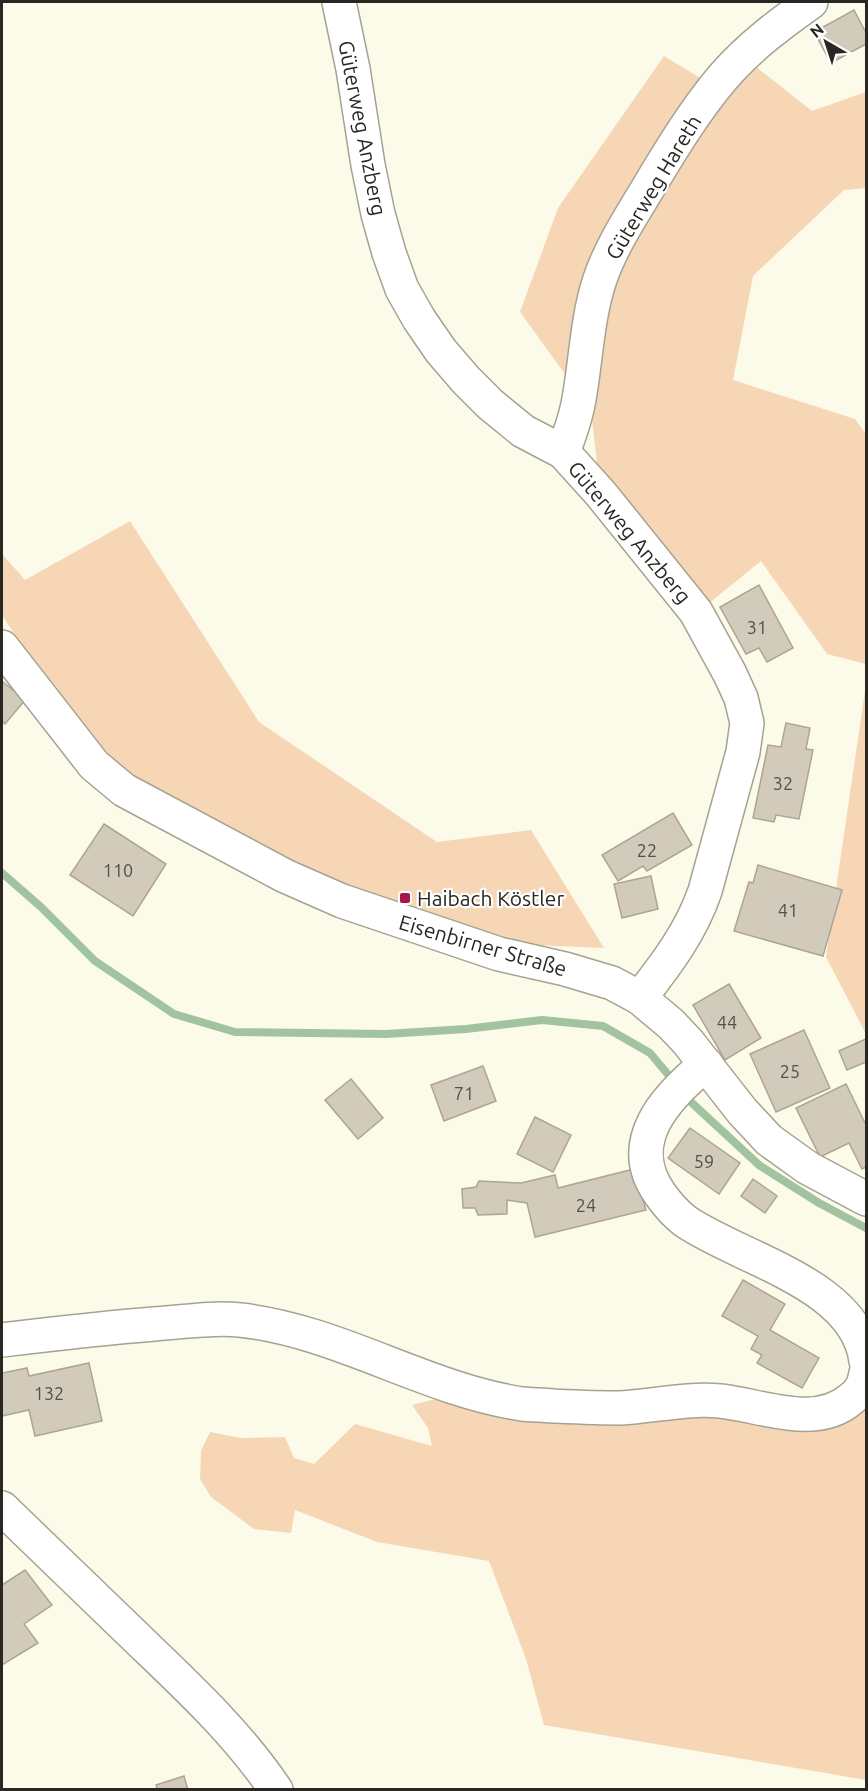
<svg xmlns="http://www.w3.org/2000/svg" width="868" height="1791" font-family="Ubuntu,sans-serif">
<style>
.green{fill:#f7d6b6}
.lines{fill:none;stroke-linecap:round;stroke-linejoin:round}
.stream{stroke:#a1c39f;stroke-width:8}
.building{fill:#d2cbbb;stroke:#aca596;stroke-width:1.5}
.minor-casing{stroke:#a4a393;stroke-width:36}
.major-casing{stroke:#a4a393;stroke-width:36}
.minor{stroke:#fff;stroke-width:33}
.major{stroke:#fff;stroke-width:33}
.poi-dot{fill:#a8144b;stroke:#fff;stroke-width:2}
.labels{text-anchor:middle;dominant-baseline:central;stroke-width:4.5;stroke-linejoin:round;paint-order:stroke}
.number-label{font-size:18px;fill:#525048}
.street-label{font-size:21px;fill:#282721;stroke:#fff}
.poi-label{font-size:21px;fill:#282721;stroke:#fff;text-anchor:start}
</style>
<rect width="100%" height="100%" fill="#fcfbe9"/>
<g class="green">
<path d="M664,56l51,31 31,-28 66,52 54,-19v96l-22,2 -91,86 -20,104 122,39 11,15v230l-39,-10 -66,-93 -64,52 -98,-132 -8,-71 -71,-98 38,-104z"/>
<path d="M130,521l129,201 178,120 94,-12 73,118 -96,-4 -134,-42 -247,-124 -68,-75 -57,-88v-61l23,26z"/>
<path d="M866,684v350l-40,-77z"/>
<path d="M866,1377v403l-322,-55 -18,-66 -37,-98 -112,-19 -82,-32 -4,23 -37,-4 -43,-32 -11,-18 1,-28 9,-19 31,6 44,-1 9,21 20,6 41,-40 77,22 -4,-18 -16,-23 47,-12 377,11z"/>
</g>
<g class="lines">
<g class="stream">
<path d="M2,873l39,34 54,54 79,53 61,18 151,2 80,-5 76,-9 61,6 47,27 26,31"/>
<path d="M684,1094l8,9 67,62 60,38 47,25"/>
</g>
</g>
<g class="building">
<path d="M854,10l12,23v11l-35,19 -17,-31z"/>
<path d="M759,585l34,63 -26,14 -8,-14 -13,6 -26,-47z"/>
<path d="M2,681l23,19 -20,24 -3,-3z"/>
<path d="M786,723l24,5 -4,21 7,1 -14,69 -23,-4 -2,7 -21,-4 15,-73 13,2z"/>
<path d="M673,813l19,32 -45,26 -4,-5 -25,15 -16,-26z"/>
<path d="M104,824l62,40 -33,52 -63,-41z"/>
<path d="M758,865l84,25 -19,66 -89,-25 15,-49 4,1z"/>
<path d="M651,876l7,33 -36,9 -8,-34z"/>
<path d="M729,984l32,54 -36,22 -32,-55z"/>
<path d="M804,1030l26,58 -54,24 -26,-58z"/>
<path d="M866,1039v23l-19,8 -8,-19z"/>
<path d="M483,1066l13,35 -52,20 -13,-36z"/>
<path d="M351,1079l32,39 -25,21 -33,-39z"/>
<path d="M846,1084l20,41v42l-4,2 -13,-26 -29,14 -24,-49z"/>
<path d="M535,1117l36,18 -18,37 -36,-18z"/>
<path d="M690,1128l50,35 -21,31 -51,-36z"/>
<path d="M634,1169l12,41 -111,27 -8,-34 -20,-3v14l-29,1 -3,-7h-12l-1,-19 14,-2 3,-6 42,2 34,-8 3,13z"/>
<path d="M753,1179l24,17 -12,17 -24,-17z"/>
<path d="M743,1280l42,24 -15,26 49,28 -17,30 -45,-25 5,-8 -11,-6 7,-13 -36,-20z"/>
<path d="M89,1363l13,58 -67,15 -6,-26 -27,6v-43l25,-5 2,8z"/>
<path d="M25,1570l27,35 -28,19 14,19 -36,22v-80z"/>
<path d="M184,1776l4,14h-30l-2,-5z"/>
</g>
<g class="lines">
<g class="minor-casing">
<g id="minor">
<path d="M339,2l14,67 15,96 10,49 11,39 13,36 17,30 22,32 25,29 24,24 33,27 40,21 38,42 95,118 34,62 11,24 6,25 -4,29 -38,139c-14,41 -38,72 -65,107"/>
<path d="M563,452c7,-18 13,-35 16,-53 7,-39 8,-79 20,-117 10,-31 29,-61 46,-89 24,-40 49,-82 79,-117 25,-29 56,-52 87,-74"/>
<path d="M706,1064c-40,33 -83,78 -46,130 7,10 16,20 25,27 55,38 172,63 181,140"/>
<path d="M2,1340c50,-6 101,-12 152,-16 29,-2 58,-7 86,-4 99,11 184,69 282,84 10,1 21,1 31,2 23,1 45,2 68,2 33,-2 66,-10 99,-7 41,4 95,29 131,-2 10,-8 13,-14 15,-26"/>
<path d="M2,1508c47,45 94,91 141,136 48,46 96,91 133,146"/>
</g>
</g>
<g class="major-casing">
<path id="major" d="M2,647l92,118 30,25 161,86 57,25 157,53 66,15 47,14 28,15 31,26 17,18 54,69 27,29 39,28 58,31"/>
</g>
<use href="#minor" class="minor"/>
<use href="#major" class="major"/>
</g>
<rect class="poi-dot" x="399" y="892" width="12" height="12" rx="3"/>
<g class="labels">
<g class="number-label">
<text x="757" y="627">31</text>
<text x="783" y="783">32</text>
<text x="647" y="850">22</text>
<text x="118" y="870">110</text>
<text x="788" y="910">41</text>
<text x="727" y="1022">44</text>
<text x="790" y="1071">25</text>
<text x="464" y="1093">71</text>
<text x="704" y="1161">59</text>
<text x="586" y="1205">24</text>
<text x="49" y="1393">132</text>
</g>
<g class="street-label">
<text transform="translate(363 128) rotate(79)">Güterweg Anzberg</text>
<text transform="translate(653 187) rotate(-59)">Güterweg Hareth</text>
<text transform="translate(630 532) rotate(50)">Güterweg Anzberg</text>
<text transform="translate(483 945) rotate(16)">Eisenbirner Straße</text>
</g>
<g class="poi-label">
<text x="417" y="898">Haibach Köstler</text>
</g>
</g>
<rect width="868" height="1791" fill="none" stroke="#282721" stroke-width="6"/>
<g transform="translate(826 42) rotate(321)" stroke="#ffffff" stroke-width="4.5" paint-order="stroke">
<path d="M0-4.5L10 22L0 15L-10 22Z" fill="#282721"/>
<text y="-9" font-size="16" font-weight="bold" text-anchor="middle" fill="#282721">N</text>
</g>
</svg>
